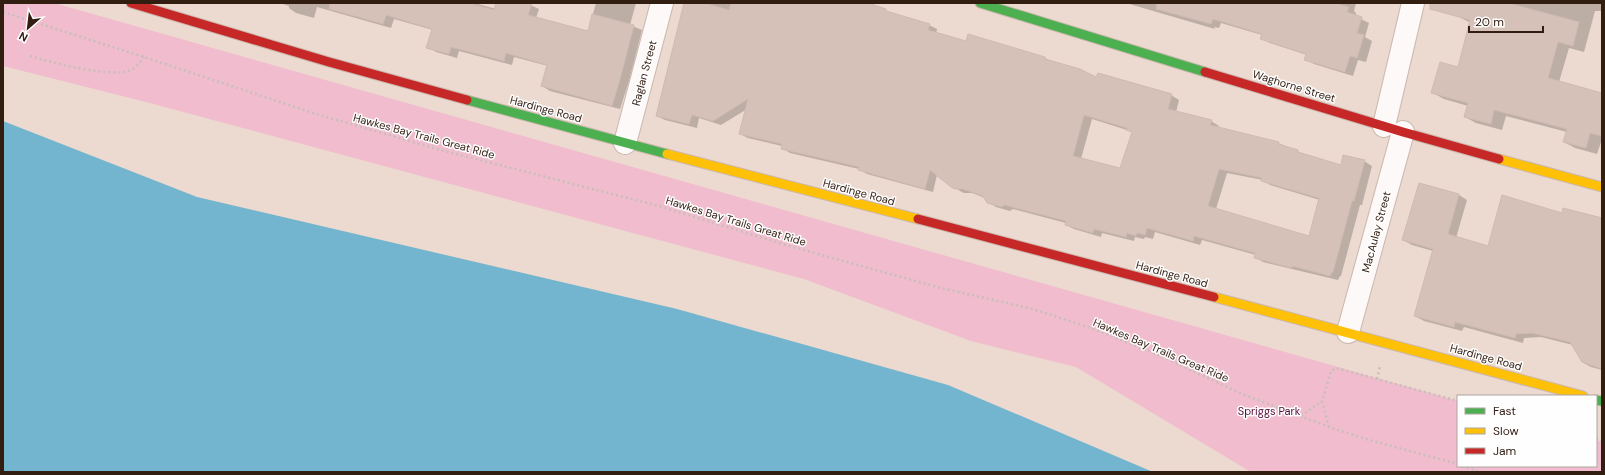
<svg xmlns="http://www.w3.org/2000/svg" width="1605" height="475" font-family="'DM Sans',sans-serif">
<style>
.green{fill:#f1bccd}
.water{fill:#73b5ce}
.shadow{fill:#0003;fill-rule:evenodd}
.building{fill:#d6c1b9;stroke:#cfbab4;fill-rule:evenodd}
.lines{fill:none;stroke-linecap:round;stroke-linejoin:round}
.street-casing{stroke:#cab7ad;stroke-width:24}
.fast-casing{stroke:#cab7ad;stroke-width:11}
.slow-casing{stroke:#cab7ad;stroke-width:11}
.jam-casing{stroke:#cab7ad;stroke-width:11}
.path{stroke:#c7bfb9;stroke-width:2.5;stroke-dasharray:2 3;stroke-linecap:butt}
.street{stroke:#fcf9f8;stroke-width:22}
.fast{stroke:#4caf50;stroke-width:9}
.slow{stroke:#ffc107;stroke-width:9}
.jam{stroke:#c62828;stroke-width:9}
.labels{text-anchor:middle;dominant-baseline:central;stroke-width:3;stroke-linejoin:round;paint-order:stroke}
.street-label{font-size:11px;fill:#321d11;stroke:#fefefe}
.park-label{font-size:11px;fill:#550d39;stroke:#fefefe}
</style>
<rect width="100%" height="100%" fill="#ecd9cf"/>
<path class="green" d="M3,3h51l1404,398v65h138v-26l6,2v30h-351l-175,-105 -105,-26 -167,-62 -658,-177 -143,-36z"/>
<path class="water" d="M3,121l194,76 480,112 271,76 205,87h-1150z"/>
<g class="shadow">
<path d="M280,3h194l22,6 1,-6h29l13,6 -3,9 52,14 8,-29h40l-6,22 12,5 -13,51 -9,28 -70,-18 -8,-5 6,-20 -34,-9 -2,8 -53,-14 -2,7 -21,-6 -8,-5 5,-17 -39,-11 -3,9 -74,-21 -3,11 -18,-5 -7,-5v-2z"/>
<path d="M685,3h178l66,22 8,4 -1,5 31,8 2,-6 76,22 8,4 44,17 74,16 8,5 -3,12 35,9 8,5 -1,2 60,15 28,12 35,11 23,-5 8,5 -10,39h-2l-19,71h-1l-2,4 -75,-18 -8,-5 1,-2 -54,-15 -2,5 -45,-13 -2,7 -8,-2 -1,2 -9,-2 -1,4 -32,-8 -1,4 -27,-8 -8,-4v-2l-53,-14 -3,2 -14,-4 -8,-5 -3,-4 -13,-5h-8l-4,-2 -23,-16 -4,17 -66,-18 -8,-5 -69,-16 -8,-5v-2l-34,-8 -8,-4 7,-25 -26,16 -22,-7 -2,10 -32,-8 -8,-4zM1092,119l35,11 6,3 -12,36 -40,-10zM1227,173l36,7 7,5 50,15 -10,37 -94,-28z"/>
<path d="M1126,3h230l-2,8 2,2 -1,3 14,7 -4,14 7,4 -6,21 -8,-2 -5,16 -39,-12 -9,-5 2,-4 -37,-12 -8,-5v-3l-41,-12 -2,5 -5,-1 1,2z"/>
<path d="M1460,3h142v8h-7l-11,41 -15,-4 -10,34 43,12v45l-5,15 -22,-6 -11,-6 3,-10 -61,-16 -4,14 -26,-7 -11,-6 3,-11 -24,-7 -11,-6 26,-25 12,-45 -14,-7z"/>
<path d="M1420,184l39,11 8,5 -11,38 32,9 74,-32 40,5v150l-11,-3 -9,-5 -9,-17 -32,-8 -17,1 -1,5 -59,-16 -2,4 -38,-10 -9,-5 18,-65 -21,-6 -9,-5z"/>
</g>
<g class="building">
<path d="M330,3h139l25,7 2,-7h36l-4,12 60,16 4,-17 42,11 -13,51 -9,30 -71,-20 6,-21 -41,-12 -2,8 -53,-14 -2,7 -23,-6 6,-19 -46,-14 -3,9 -54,-15z"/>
<path d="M684,3h20l25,7 2,-7h137l18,6v2l44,13 -2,6 38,11 2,-7 77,23v2l35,10 16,8 2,-4 74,21 -4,15 44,11 -2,5 69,17 -1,2 20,6v2l43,13 2,-10 22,5 -11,41h-2l-19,71h-1l-2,4 -38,-10v2l-38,-10 1,-5 -61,-17 -1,5 -46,-13 -2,7 -8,-2 -1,3 -9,-3 -1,4 -32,-8 -1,4 -28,-8 1,-4 -62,-16 -2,2 -15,-4 -4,-7 -20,-7h-8l-4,-2 -21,-17 -5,19 -67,-19 1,-3 -78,-18 1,-5 -43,-10 9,-35 -35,22 -21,-6 -3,9 -33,-8zM1084,115l43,13 -1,2 6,2 -12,36 -47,-12zM1219,169l43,9 -1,3 58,17 -10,38 -101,-30z"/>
<path d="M1157,3h178l14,4 -2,5 15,5 -5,16 7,2 -7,23 -7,-2 -5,16 -41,-12 2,-6 -46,-15 2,-5 -49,-15 -2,5 -55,-15z"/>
<path d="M1430,3h78l71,19 -6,24 -15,-4 -10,36 54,15v43l-12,-3 -4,15 -23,-6 4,-13 -73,-19 -3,14 -27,-7 4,-14 -37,-10 9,-31 18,5 12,-47 -40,-11z"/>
<path d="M1419,183l40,11 -11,40 40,12 14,-51 60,18 1,-5 39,10v151l-20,-7 -12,-20 -38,-9 -16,1 -1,4 -60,-16 -1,5 -40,-11 19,-67 -31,-9z"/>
</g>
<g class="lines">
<g class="street-casing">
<g id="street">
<path d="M1384,126l29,-123"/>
<path d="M625,143l37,-140"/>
<path d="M1348,332l55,-200"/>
</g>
</g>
<g class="fast-casing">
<g id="fast">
<path d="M980,3l225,69"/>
<path d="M467,100l200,54"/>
<path d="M1596,400l6,1"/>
</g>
</g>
<g class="slow-casing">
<g id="slow">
<path d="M667,154l251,65"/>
<path d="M1499,159l103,28"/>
<path d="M1214,297l369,99"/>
</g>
</g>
<g class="jam-casing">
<g id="jam">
<path d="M131,3l198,59 138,38"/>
<path d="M1205,72l198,60 96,27"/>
<path d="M918,219l296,78"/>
</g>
</g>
<g class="path">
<path d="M3,12l138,44 172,57 124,36 222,57 130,40 152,42 92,21 66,22 64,26 79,37 87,33 40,13 89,24"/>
<path d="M30,56c21,6 82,23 101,14 5,-2 10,-10 13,-13"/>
<path d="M1377,379l3,-13"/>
<path d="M1301,416l21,-15"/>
<path d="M1329,427l-7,-26 9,-30 5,-3 122,33"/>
<path d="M1596,439l6,2"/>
<path d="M1462,466l18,6"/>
</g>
<use href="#street" class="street"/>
<use href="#fast" class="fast"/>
<use href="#slow" class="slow"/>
<use href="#jam" class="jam"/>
</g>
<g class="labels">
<g class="street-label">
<text transform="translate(644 73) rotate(-75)">Raglan Street</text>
<text transform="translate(1294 86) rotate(17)">Waghorne Street</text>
<text transform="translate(546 109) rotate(15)">Hardinge Road</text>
<text transform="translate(424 136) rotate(15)">Hawkes Bay Trails Great Ride</text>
<text transform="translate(859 192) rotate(15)">Hardinge Road</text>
<text transform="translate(736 221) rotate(17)">Hawkes Bay Trails Great Ride</text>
<text transform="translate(1376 232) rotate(-75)">MacAulay Street</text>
<text transform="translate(1172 274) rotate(15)">Hardinge Road</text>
<text transform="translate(1161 350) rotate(23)">Hawkes Bay Trails Great Ride</text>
<text transform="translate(1486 357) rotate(15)">Hardinge Road</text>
</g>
<g class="park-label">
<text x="1269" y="411">Spriggs Park</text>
</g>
</g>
<rect width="1605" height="475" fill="none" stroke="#321d11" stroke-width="8"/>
<rect x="1457" y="395" width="140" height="72" fill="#fefefe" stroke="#aca49f"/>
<rect x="1465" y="408" width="20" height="6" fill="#4caf50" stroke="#aca49f"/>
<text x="1493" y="415" font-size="12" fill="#321d11">Fast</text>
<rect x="1465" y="428" width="20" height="6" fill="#ffc107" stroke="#aca49f"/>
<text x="1493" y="435" font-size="12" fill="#321d11">Slow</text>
<rect x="1465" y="448" width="20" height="6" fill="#c62828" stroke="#aca49f"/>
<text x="1493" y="455" font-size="12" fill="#321d11">Jam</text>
<g transform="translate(28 28) rotate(208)" stroke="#fefefe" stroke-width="3" paint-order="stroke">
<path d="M0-3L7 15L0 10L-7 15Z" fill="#321d11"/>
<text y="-6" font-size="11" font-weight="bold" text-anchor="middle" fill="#321d11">N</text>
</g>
<path d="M1469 26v6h74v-6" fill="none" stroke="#321d11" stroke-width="2"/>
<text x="1475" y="26" font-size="12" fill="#321d11" stroke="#fefefe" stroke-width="3" paint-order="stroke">20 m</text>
</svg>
